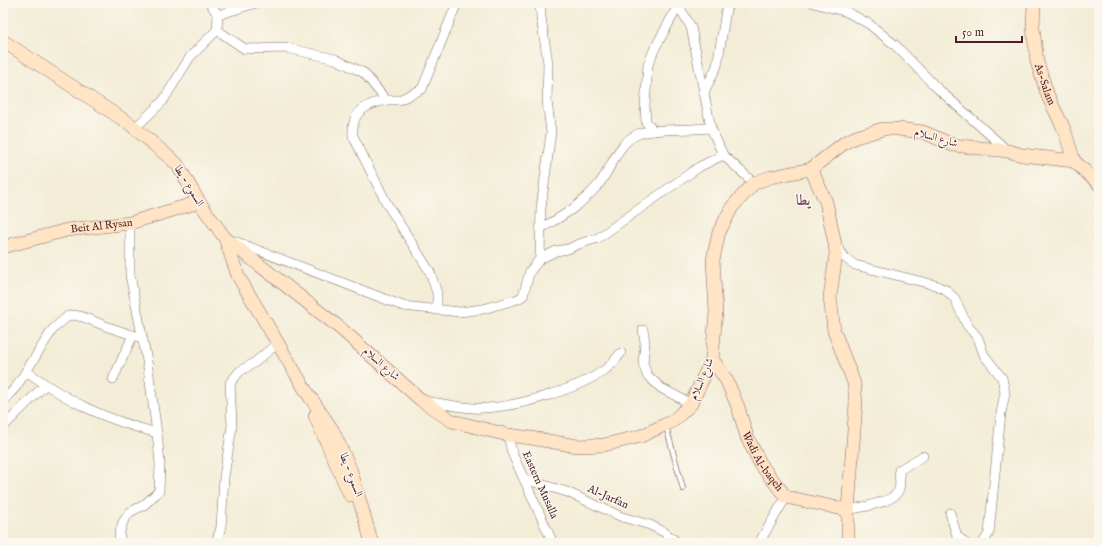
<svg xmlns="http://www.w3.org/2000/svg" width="1102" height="546" font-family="'IM FELL English',Amiri,serif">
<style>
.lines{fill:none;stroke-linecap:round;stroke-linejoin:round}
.lane-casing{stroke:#856767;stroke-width:6}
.street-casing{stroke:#856767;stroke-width:10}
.secondary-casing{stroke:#856767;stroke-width:14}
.lane{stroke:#fff;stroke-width:4.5}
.street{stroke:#fff;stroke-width:9}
.secondary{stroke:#ffe4c6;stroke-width:13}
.labels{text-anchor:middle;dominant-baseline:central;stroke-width:3;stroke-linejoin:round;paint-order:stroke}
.street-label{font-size:11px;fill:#4a1f2b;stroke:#fbf7ec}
.district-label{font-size:15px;font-weight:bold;fill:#7b516b;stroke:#fbf7ec}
</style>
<rect width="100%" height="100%" fill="#fbf7ec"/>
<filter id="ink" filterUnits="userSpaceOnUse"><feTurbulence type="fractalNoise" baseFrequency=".025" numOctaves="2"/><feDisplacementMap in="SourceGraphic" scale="8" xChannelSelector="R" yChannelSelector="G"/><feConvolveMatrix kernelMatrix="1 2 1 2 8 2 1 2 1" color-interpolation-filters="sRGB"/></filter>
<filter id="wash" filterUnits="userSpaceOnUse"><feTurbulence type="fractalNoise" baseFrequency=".012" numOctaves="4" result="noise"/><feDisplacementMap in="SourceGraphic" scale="16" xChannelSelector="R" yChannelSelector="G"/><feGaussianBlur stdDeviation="0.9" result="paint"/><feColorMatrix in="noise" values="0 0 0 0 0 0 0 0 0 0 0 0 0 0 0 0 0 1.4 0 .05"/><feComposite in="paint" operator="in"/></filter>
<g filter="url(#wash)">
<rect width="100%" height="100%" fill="#f3edd7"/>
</g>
<g filter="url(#ink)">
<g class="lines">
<g class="lane-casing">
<path id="lane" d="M666,426l17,63"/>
</g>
<g class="street-casing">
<g id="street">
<path d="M677,3l14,24 20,101 12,27 31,28"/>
<path d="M814,3l33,9 22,12 26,21 41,42 72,64"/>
<path d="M218,15l38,-12"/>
<path d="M217,30l28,19 42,-1 48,11 29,14 22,27h13l23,-11 35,-86"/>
<path d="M704,92l13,-26 9,-56 4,-7"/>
<path d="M386,100c-22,5 -35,12 -33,36l34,68 43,68 7,21v17"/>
<path d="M135,128l28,-27 27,-44 27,-27 1,-15 -8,-12"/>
<path d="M654,131l-8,-9 -1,-16 3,-41 6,-15 24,-44"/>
<path d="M541,228c23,-12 41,-24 58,-44 13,-16 18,-41 39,-50 14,-6 55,-4 73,-6"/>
<path d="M234,241l169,65 57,6 23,-3 35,-10 5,-3 7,-25 10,-12 16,-8 12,-2 11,-5 19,-6 101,-71 24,-12"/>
<path d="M836,245l9,13 10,7 80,20 11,5 9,9 12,26 11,13 6,17 18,23 3,15 -4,20 -12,120 -6,10"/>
<path d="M540,259l1,-51 10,-76 -4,-31 1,-38 -7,-46 -1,-14"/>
<path d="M643,330l2,12 -2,21 4,12 14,13 30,16"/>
<path d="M26,371c45,32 78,48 131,62"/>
<path d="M113,379l20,-44"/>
<path d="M3,401l13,-14 37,-58 15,-13 6,-1 9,2 25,10 34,11"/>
<path d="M424,401c16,2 33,6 49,7 36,2 104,-18 133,-39 6,-4 10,-11 15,-16"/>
<path d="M3,427l42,-42"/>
<path d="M508,435l4,18 41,90"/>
<path d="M524,479l43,13 55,25 28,8 14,7 14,11"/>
<path d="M848,510c12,-3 48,-7 51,-21 2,-5 0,-13 0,-19l24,-14"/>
<path d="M950,513l7,23 8,7"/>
<path d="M122,543l-3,-8 4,-13 7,-10 14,-7 15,-14 1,-27 -3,-31 -10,-72 -17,-86v-52"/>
<path d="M216,543l5,-16 3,-50 8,-51 -2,-43 10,-12 14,-8 24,-20"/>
<path d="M759,543l27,-46"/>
<path d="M1098,543l1,-1"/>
</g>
</g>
<g class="secondary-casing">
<g id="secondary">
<path id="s1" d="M1034,3l-1,25 4,34 11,34 16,33 10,32 25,23"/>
<path d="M3,41l127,83 47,40 22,38 26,36 13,38 68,115 27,40 18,40 21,72"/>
<path d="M811,169l15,33 9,42 1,10 -6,43 4,34 20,52 2,20 -8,107"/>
<path d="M225,238l115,90 81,72 31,21 56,14 23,3 46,8 27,-1 37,-9 19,-9 13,-6 18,-17 21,-45 4,-47 -3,-52 6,-28 13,-25 22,-24 17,-6 40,-8 33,-26 12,-6 27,-8h15l25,3 30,13 55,6 14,4 52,6"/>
<path id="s2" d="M3,247l64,-17 63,-7 69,-21"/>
<path id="s3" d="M712,359l15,22 11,26 9,30 14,28 25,32 62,13v33"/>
<path d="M315,416l35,79"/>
</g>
</g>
<use href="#lane" class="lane"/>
<use href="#street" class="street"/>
<use href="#secondary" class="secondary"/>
</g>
</g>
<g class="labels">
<g class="street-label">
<text stroke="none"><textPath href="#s1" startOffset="83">As-Salam</textPath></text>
<text transform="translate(936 138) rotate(16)">شارع السلام</text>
<text transform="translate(189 186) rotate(58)">السموع - يطا</text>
<text stroke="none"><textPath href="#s2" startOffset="101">Beit Al Rysan</textPath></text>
<text transform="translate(381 364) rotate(41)">شارع السلام</text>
<text transform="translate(702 379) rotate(-67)">شارع السلام</text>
<text stroke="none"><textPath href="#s3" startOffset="115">Wadi Al-baqeh</textPath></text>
<text transform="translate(351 475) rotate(69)">السموع - يطا</text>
<text transform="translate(540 485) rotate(66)">Eastern Musalla</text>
<text transform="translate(608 497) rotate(24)">Al-Jarfan</text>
</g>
<g class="district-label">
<text x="803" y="200">يطا</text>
</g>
</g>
<rect width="1102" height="546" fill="none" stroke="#fbf7ec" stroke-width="16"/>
<path d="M956 36v6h66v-6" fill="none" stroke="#4a1f2b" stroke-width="2"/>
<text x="962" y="36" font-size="12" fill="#4a1f2b" stroke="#fbf7ec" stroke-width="3" paint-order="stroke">50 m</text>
</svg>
